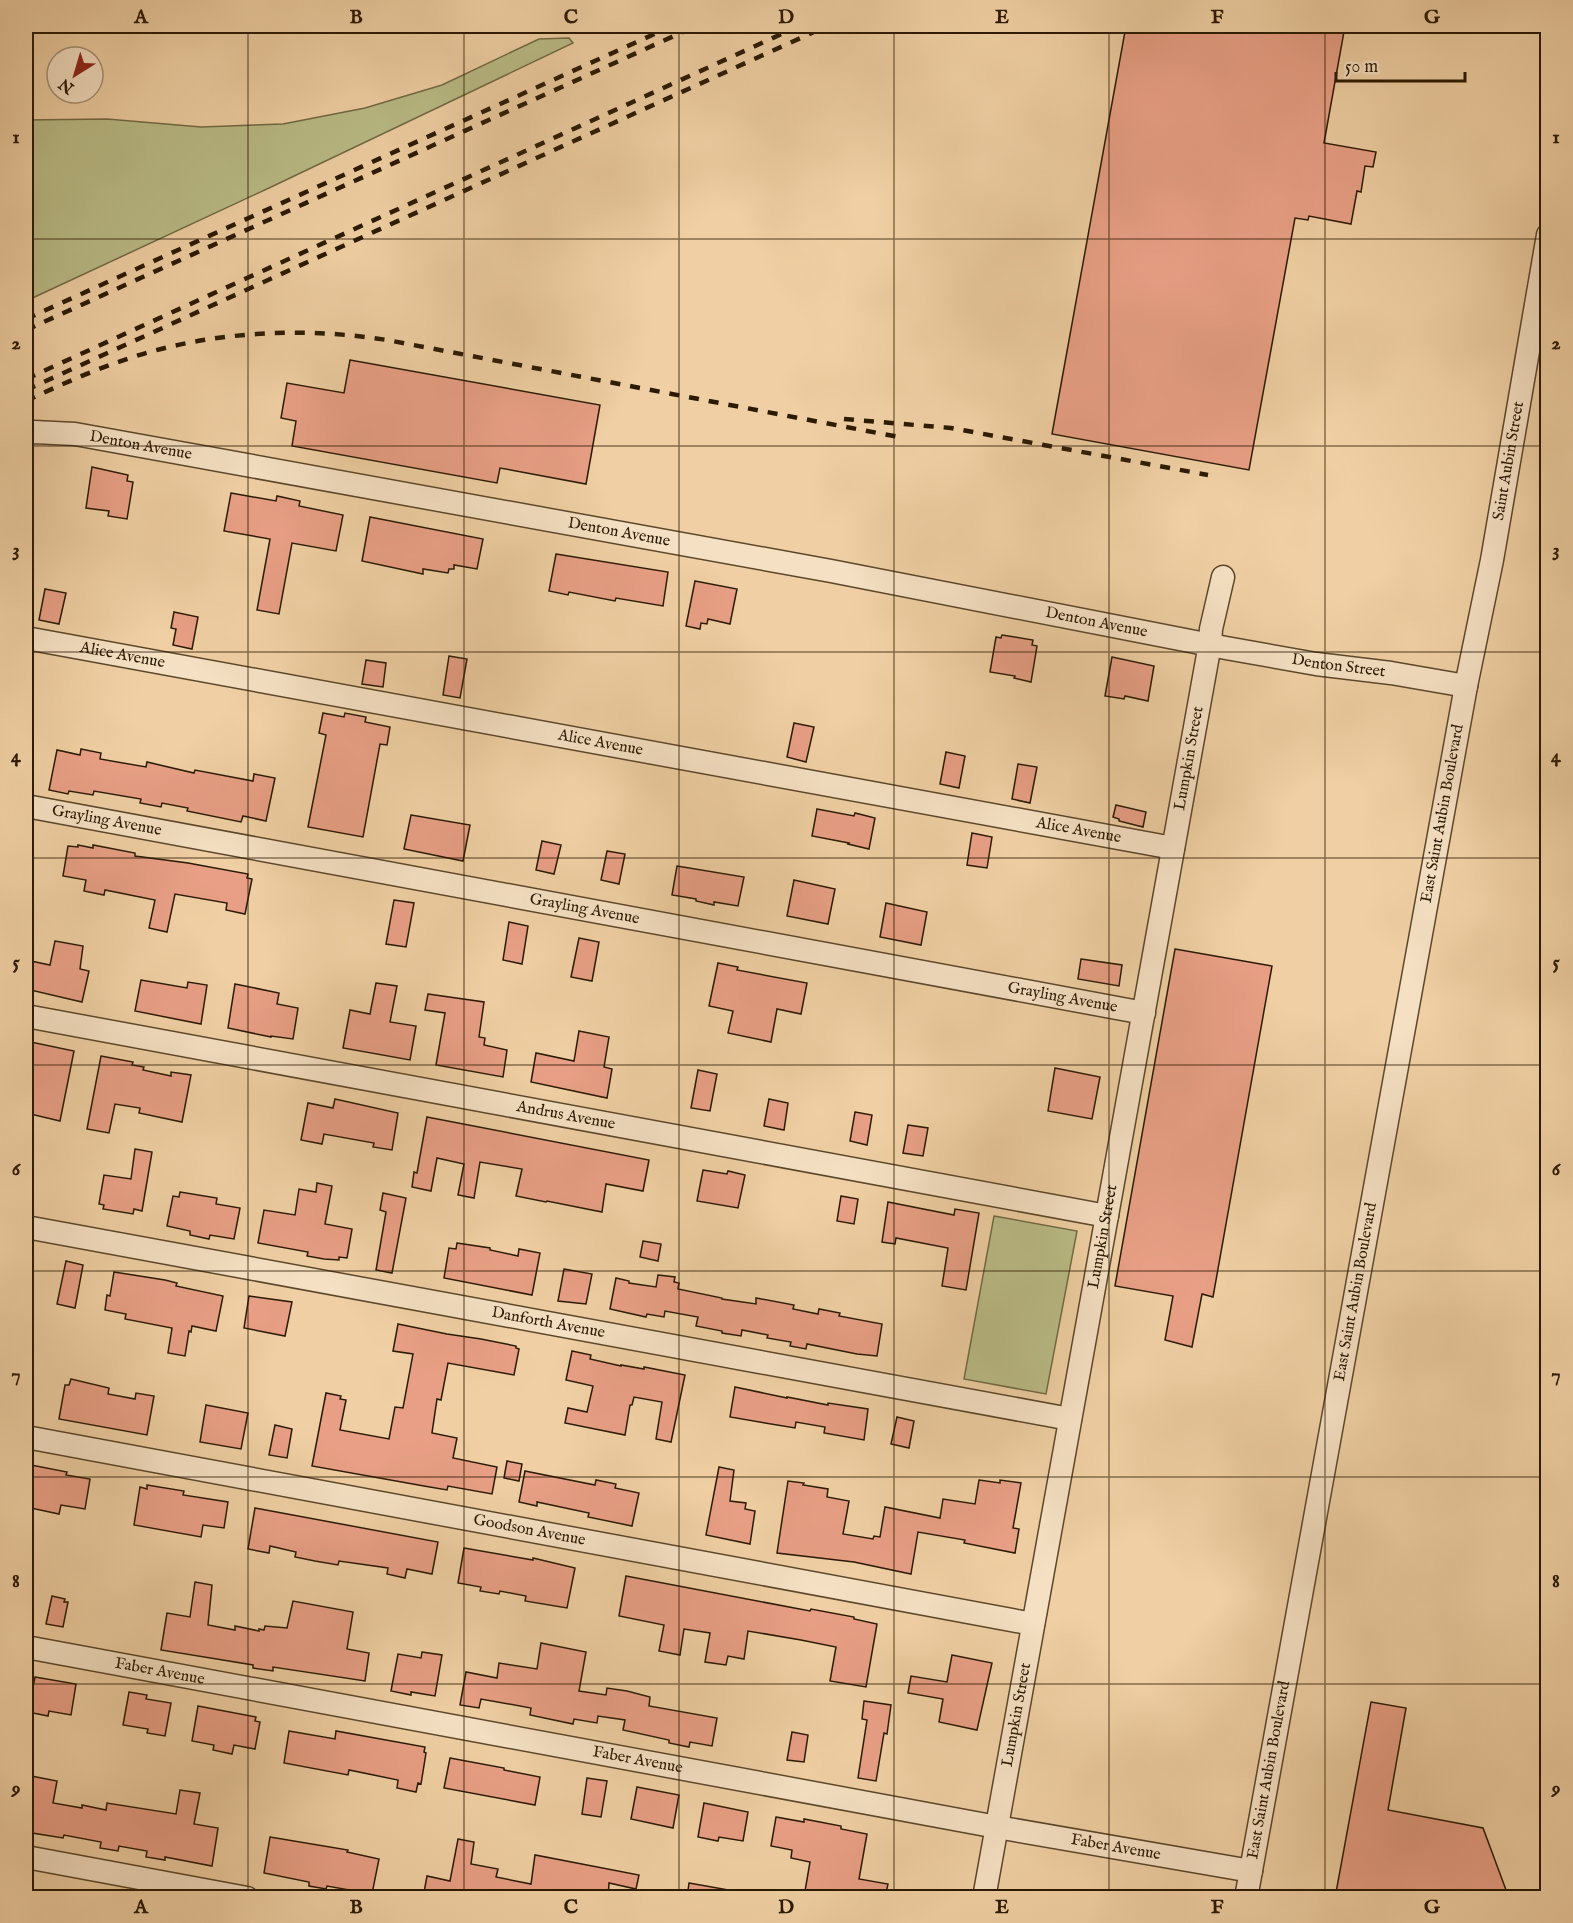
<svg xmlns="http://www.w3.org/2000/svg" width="1573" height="1923" font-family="'IM FELL English',serif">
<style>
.green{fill:#b9bb86;stroke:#726a44;stroke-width:1.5}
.building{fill:#e89f85;stroke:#2b1a03;stroke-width:1.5}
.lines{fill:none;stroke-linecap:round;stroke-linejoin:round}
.minor-casing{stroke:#5c472b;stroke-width:25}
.minor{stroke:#f5e0c3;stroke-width:22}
.rail{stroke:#2b1a03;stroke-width:4.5;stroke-dasharray:10 10;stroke-linecap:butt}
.grid{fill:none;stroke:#2b1a03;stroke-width:1.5;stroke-opacity:0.55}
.labels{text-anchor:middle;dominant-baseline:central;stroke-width:6;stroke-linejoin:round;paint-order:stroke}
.street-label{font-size:16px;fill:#2b1a03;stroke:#f5e0c3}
.neatline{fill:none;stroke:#2b1a03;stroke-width:2}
.grid-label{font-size:20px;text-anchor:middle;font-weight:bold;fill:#2b1a03}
</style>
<rect width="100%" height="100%" fill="#efcfa3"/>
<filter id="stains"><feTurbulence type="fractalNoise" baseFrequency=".00333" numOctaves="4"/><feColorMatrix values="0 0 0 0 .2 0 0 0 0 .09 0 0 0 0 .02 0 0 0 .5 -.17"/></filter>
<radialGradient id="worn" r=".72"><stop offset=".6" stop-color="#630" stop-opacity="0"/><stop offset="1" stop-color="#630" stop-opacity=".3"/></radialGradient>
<g class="green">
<path d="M569,38l4,5 -304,145 -243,113v-181l81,-1 94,8 82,-3 82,-16 77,-23 97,-46z"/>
<path d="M994,1216l83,15 -31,163 -82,-15z"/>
</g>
<g class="building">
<path d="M1126,26h219l-21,117 52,9 -3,15 -8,-1 -4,26 -4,-1 -6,33 -42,-8 -1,4 -13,-2 -46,252 -197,-36z"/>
<path d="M350,360l250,45 -14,79 -86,-16 -3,15 -205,-37 4,-25 -15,-3 6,-35 57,10z"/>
<path d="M92,467l36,8 -1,6 6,1 -6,37 -19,-3 1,-5 -23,-3z"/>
<path d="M231,493l45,8 1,-5 23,5 -1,5 44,9 -7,36 -44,-8 -13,71 -22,-4 13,-71 -46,-8z"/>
<path d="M370,517l113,22 -6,30 -23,-4v4h-5l-1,4 -25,-4v5l-61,-13z"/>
<path d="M556,554l112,18 -5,34 -47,-8 -1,3 -46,-9 -1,3 -19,-4z"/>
<path d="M695,581l42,8 -7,35 -22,-5 -1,5 -6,-1 -1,6 -14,-3z"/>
<path d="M45,589l21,4 -7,31 -20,-4z"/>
<path d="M174,612l24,5 -6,32 -19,-4 3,-16 -5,-1z"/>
<path d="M1002,635l31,5 -1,5 5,1 -6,36 -17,-4 1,-2 -25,-4 6,-35 5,1z"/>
<path d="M449,656l18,3 -7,39 -17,-3z"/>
<path d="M1112,657l42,9 -6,35 -23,-5 -1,3 -19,-3z"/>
<path d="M366,660l20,3 -3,24 -21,-3z"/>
<path d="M323,713l21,4 1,-4 21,4 -1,5 25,5 -3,18 -7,-1 -17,93 -55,-10 18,-92 -7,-2z"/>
<path d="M794,723l20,4 -8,35 -19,-5z"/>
<path d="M81,749l20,4 -1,6 46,8 1,-5 47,11 1,-3 58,11 1,-7 21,4 -9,43 -23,-5 -2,6 -54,-11 1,-3 -26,-5 -1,4 -21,-4 1,-4 -47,-8 -1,4 -24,-4 -1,3 -19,-4 8,-40 23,5z"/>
<path d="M946,752l19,4 -6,32 -19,-4z"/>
<path d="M1018,764l19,3 -7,36 -18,-4z"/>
<path d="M1116,805l30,7 -3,15 -24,-6v-2l-6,-2z"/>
<path d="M817,809l37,7 1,-3 20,5 -6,31 -21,-5 1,-1 -37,-7z"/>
<path d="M411,815l59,10 -7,36 -59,-12z"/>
<path d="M972,833l20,4 -5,31 -20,-3z"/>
<path d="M542,841l19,4 -7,29 -18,-4z"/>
<path d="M78,845l15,3v-3l42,8v3l53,7 60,11 -1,4 5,1 -7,35 -19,-4 1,-7 -52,-9 -8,38 -18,-4 6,-28 -50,-10 -1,5 -20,-4 2,-11 -23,-4 5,-30 10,1z"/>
<path d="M607,851l18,3 -6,30 -18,-4z"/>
<path d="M677,866l67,11 -6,29 -24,-4v3l-18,-4v-2l-24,-4z"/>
<path d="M794,880l41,9 -7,35 -41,-8z"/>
<path d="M394,900l20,3 -8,44 -20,-3z"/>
<path d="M886,903l41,9 -6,33 -41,-8z"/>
<path d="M509,922l19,4 -6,38 -19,-4z"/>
<path d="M579,938l20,4 -7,39 -21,-4z"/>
<path d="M55,941l28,5 -3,23 9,2 -7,31 -56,-13v-29l24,5z"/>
<path d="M1175,949l97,17 -59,331 -11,-3 -10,53 -27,-7 8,-44 -58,-10z"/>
<path d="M1081,959l41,6 -3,21 -41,-7z"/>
<path d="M718,963l20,4 -1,3 70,13 -6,31 -24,-5 -6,33 -43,-9 5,-22 -24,-5z"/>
<path d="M141,980l46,8 1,-6 19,3 -6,39 -66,-13z"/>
<path d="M376,983l21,3 -7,36 26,4 -6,34 -67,-12 7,-38 20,4z"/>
<path d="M235,984l44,9 -2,11 21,4 -5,31 -22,-3v1l-43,-9z"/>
<path d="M428,994l56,8 -5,35 6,1 -1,7 23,5 -4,27 -67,-12 9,-52 -20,-3z"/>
<path d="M579,1031l30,6 -5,30 8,2 -5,29 -76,-16 5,-29 38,8z"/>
<path d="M26,1041l48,10 -14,70 -34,-8z"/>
<path d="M101,1056l32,6 -1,3 12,2 -1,3 28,6v-4l20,3 -9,47 -43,-9 1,-5 -25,-4 -6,29 -22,-4z"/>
<path d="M1055,1068l45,9 -8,42 -44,-8z"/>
<path d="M698,1070l19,4 -7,37 -19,-3z"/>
<path d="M335,1099l63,14 -6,37 -19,-3 1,-4 -50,-9 -2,10 -21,-4 7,-37 25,5z"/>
<path d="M769,1099l19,4 -4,27 -20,-4z"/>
<path d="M855,1112l17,3 -5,30 -17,-4z"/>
<path d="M427,1117l222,43 -6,31 -37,-7 -4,28 -55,-11 -1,1 -30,-6 6,-27 -42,-7 -6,36 -16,-3 6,-31 -27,-6 -6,33 -19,-4 2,-15 3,1z"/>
<path d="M908,1125l20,3 -5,28 -20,-3z"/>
<path d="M135,1149l17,3 -10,59 -8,-2 -1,5 -30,-5 1,-4 -5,-1 5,-29 27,4z"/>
<path d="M703,1170l24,4 1,-3 17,4 -7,33 -41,-7z"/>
<path d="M317,1183l15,3 -7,38 27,5 -5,29 -8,-1v3l-15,-1 -17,-3 1,-4 -50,-9 6,-33 31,5 4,-26 17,3z"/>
<path d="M180,1192l37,6 -1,6 24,4 -6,31 -24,-4 -1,4 -19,-4v-4l-23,-5 6,-30 6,1z"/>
<path d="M383,1193l23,5 -14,75 -16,-3 10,-58 -6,-2z"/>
<path d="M841,1196l17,3 -4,25 -17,-3z"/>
<path d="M888,1202l66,13 1,-6 24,4 -13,77 -24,-4 6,-38 -52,-10 -1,6 -13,-2z"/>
<path d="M643,1241l18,3 -3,17 -18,-4z"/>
<path d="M457,1243l33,5v2l28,6 1,-7 21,4 -8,42 -88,-17 5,-30 7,1z"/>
<path d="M66,1261l17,4 -8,43 -18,-4z"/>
<path d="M564,1269l28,5 -6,30 -28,-3z"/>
<path d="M114,1272l51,8 12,3 -1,3 47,10 -7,35 -24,-5 -1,6 -2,-1 -4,25 -17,-3 4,-25 -47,-9 1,-5 -21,-4 2,-15 3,1z"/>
<path d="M658,1275l17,2 -1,5 5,1 -1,6 44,9v1l34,5v-6l38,7 -1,4 25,5 1,-5 21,4 -1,3 43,8 -5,32 -20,-2 -50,-10 -1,5 -16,-3 1,-4 -24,-4 1,-3 -26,-5 -1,6 -19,-3v-2l-26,-5 2,-9 -33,-6 -1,6 -17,-3 -1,3 -36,-8 6,-31 13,3v2l27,4z"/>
<path d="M249,1296l43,6 -7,34 -41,-8z"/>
<path d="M398,1324l49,10 34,5 35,7v2l3,1 -5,26 -66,-12 -7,37 -4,-1 -5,34 25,5 -4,20 44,9 -5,27 -44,-8 -1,4 -23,-4 -112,-20 14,-73 15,3 -1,3 6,1 -6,30 49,9 6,-32 8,1 10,-54 -20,-3z"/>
<path d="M572,1351l19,4 -1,4 31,7v-1l23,4v-2l41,8 -14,67 -15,-3 6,-37 -28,-5 -2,8h-2l-5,30 -60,-12 3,-15 19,4 6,-26 -27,-6z"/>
<path d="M71,1379l38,9 -1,6 27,5 1,-6 18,3 -7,39 -88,-16 6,-34h4z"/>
<path d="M735,1387l52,11v-1l41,8v-2l40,6 -4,31 -40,-7 1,-6 -29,-5 -1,6 -65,-11z"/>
<path d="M206,1405l42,8 -7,36 -41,-7z"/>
<path d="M897,1417l17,4 -5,27 -18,-4z"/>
<path d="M275,1425l17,4 -5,29 -18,-3z"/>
<path d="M507,1461l15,3 -3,17 -15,-3z"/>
<path d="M26,1464l41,8 -1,3 24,4 -5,30 -24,-4 -2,9 -33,-7z"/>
<path d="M719,1467l15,3 -4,31 16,2 -1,6 10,2 -5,33 -44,-9z"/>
<path d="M525,1471l70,14 1,-5 20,4 -1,4 24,5 -7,33 -44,-9 1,-4 -52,-11v4l-18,-4z"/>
<path d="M979,1480l21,3v-3l21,3 -8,45 6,1 -4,24 -51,-10 1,-3 -47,-8 -7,42 -57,-12 -77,-9 11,-72 16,2 -1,2 25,4 -1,8 22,4 -6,33 30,5 1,-3 6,1 5,-30 55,11 3,-19 32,5z"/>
<path d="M147,1485l37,6 -1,4 45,7 -4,26 -21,-3 -2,12 -67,-12 6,-38 7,2z"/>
<path d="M255,1508l183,34 -6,32 -25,-5 -2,9 -18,-4 1,-6 -49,-7 -1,4 -23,-4 -20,-4 1,-5 -26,-6 -1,7 -21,-4z"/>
<path d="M464,1548l69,12v-2l42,10 -8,40 -42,-7 1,-5 -26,-5 -1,3 -19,-3 1,-4 -23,-4z"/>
<path d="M626,1576l184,35 1,-2 43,8v2l23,5 -11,63 -36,-6 6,-34 -35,-7 -53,-9 -4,28 -16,-3 -2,9 -21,-3 5,-29 -26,-4 -4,26 -21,-4 5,-26 -45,-9z"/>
<path d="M195,1582l17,3 -4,40 27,5v-4l24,5v-2l5,1 1,-4 22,2 6,-27 60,11 -6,37 22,4 -4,28 -92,-14v4l-20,-3v-3l-92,-15 6,-37 23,4z"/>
<path d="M52,1596l13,3 -1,3h4l-5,25 -17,-3z"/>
<path d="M541,1643l45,9 -7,39 27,4 1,-7 20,3 23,6 -1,9 68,12 -5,28 -22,-4 -1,5 -20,-4v-3l-46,-10 2,-10 -27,-4 -1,7 -23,-4 -1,5 -43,-9 1,-7 -50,-9 -2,9 -19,-3 6,-33 31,6 2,-15 38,6z"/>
<path d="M422,1652l20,3 -7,41 -24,-4v3l-20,-4 7,-37 23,4z"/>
<path d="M952,1655l40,8 -15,67 -38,-8 4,-23 -35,-6 3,-17 36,6z"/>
<path d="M35,1677l41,7 -5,31 -22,-4 -1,5 -20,-4z"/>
<path d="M129,1692l18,3 -1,4 25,4 -6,33 -18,-3 1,-4 -25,-4z"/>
<path d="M864,1701l27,4 -4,29 -3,-1 -8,48 -18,-3 9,-58 -5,-1z"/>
<path d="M1371,1702l35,6 -18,102 95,18 26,70h-174z"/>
<path d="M198,1706l58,11 -1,4 5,1 -5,27 -21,-4 -2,9 -19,-4 1,-5 -22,-4z"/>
<path d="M289,1731l46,8 1,-8 89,16 -1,5 2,1 -5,31 -3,-1 -2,9 -19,-4 1,-8 -49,-10 -1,5 -64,-12z"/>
<path d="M792,1732l16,3 -4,27 -17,-2z"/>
<path d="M450,1758l54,10v2l36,7 -5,28 -91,-17z"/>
<path d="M26,1775l31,6 -4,22 29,5v-3l24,5 1,-7 69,11 4,-24 20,3 -6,31 24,4 -6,38 -47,-9v3l-19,-3 1,-6 -28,-5 -1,5 -18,-3 1,-6 -37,-7 -1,3 -37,-6z"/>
<path d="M587,1778l20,3 -6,36 -19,-3z"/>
<path d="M637,1787l42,8 -6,33 -42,-9z"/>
<path d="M704,1803l44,9 -5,29 -24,-4 -1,4 -20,-4z"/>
<path d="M776,1817l28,5v-3l37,7v3l26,5 -8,45 29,5 -3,14h-43l-37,-7 5,-29 -19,-4 1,-8 -21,-4z"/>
<path d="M270,1837l78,13 -1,2 32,7 -7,35 -45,-8 -1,3 -17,-3v-4l-45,-9z"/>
<path d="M458,1839l16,3 -3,22 27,5 -2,8 35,7 4,-29 104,20 -3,14 -27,-6 -1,15h-185l4,-22 23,5z"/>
<path d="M689,1883l40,7 -1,8h-41z"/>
</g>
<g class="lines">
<g class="minor-casing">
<g id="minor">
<path id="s1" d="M26,434l8,-2 41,2 756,137 395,77 90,16 75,9 75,13"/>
<path id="s2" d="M26,638l1147,210"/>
<path id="s3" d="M26,806l1118,207"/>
<path id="s4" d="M26,1016l1081,200"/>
<path id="s5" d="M26,1227l1044,192"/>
<path id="s6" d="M26,1437l1007,187"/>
<path id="s7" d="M26,1647l971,180 254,44"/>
<path d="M26,1857l221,41"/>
<path id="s8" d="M984,1898l226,-1254 1,-15 12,-52"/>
<path id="s9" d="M1246,1898l220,-1212 26,-126 56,-325"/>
</g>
</g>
<use href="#minor" class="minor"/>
<g class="rail">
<path d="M26,319l646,-293"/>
<path d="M26,330l670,-304"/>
<path d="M26,379l773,-353"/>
<path d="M26,390l801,-364"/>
<path d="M26,401c36,-17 72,-33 110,-45 80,-25 169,-29 251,-16l512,97"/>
<path d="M844,419l107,9 257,47"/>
</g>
</g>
<path class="grid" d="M248,26v1872M464,26v1872M679,26v1872M894,26v1872M1109,26v1872M1325,26v1872M26,239h1522M26,446h1522M26,652h1522M26,858h1522M26,1065h1522M26,1271h1522M26,1477h1522M26,1684h1522"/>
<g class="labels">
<g class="street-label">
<text stroke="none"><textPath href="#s1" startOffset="116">Denton Avenue</textPath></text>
<text stroke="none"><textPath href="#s9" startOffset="1461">Saint Aubin Street</textPath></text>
<text stroke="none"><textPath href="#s1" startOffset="602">Denton Avenue</textPath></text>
<text stroke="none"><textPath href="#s1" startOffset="1088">Denton Avenue</textPath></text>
<text stroke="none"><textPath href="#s2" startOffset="98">Alice Avenue</textPath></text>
<text stroke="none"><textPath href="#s1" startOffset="1334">Denton Street</textPath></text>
<text stroke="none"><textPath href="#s2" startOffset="584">Alice Avenue</textPath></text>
<text stroke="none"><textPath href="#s8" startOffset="1158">Lumpkin Street</textPath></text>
<text stroke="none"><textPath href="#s9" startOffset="1102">East Saint Aubin Boulevard</textPath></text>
<text stroke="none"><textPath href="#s3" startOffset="82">Grayling Avenue</textPath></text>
<text stroke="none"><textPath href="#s2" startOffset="1070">Alice Avenue</textPath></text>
<text stroke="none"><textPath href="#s3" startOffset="568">Grayling Avenue</textPath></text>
<text stroke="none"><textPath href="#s3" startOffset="1054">Grayling Avenue</textPath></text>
<text stroke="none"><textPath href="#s4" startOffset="549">Andrus Avenue</textPath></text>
<text stroke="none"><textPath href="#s8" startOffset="672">Lumpkin Street</textPath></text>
<text stroke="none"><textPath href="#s9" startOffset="616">East Saint Aubin Boulevard</textPath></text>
<text stroke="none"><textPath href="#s5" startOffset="531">Danforth Avenue</textPath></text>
<text stroke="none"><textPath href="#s6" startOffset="512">Goodson Avenue</textPath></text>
<text stroke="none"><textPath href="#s7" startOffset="136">Faber Avenue</textPath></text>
<text stroke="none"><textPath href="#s8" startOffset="186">Lumpkin Street</textPath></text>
<text stroke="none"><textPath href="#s7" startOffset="622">Faber Avenue</textPath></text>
<text stroke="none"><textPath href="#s9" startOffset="130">East Saint Aubin Boulevard</textPath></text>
<text stroke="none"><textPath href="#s7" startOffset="1108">Faber Avenue</textPath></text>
</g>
</g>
<rect width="1573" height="1923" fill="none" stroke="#efcfa3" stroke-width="66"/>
<g transform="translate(75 75) rotate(217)"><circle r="28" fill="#f5e0c3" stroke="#a49176" stroke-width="1.5"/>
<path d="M0-4.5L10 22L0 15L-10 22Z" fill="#8f2418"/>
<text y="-9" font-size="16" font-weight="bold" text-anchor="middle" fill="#2b1a03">N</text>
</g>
<path d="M1336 72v9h129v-9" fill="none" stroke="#2b1a03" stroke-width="3"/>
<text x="1345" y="72" font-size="18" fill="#2b1a03" stroke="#f5e0c3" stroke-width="4.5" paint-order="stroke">50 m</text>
<rect x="33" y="33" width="1507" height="1857" class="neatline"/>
<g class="grid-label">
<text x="141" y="23">A</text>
<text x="356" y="23">B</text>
<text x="571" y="23">C</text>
<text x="786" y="23">D</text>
<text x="1002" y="23">E</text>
<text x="1217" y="23">F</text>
<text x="1432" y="23">G</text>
<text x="16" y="143">1</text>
<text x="1556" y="143">1</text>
<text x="16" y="349">2</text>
<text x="1556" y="349">2</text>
<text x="16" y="556">3</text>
<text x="1556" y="556">3</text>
<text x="16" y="762">4</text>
<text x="1556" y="762">4</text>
<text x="16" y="968">5</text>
<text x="1556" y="968">5</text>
<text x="16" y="1175">6</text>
<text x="1556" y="1175">6</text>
<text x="16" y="1381">7</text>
<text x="1556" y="1381">7</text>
<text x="16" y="1587">8</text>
<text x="1556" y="1587">8</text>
<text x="16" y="1794">9</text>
<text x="1556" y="1794">9</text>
<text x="141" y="1913">A</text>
<text x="356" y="1913">B</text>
<text x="571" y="1913">C</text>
<text x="786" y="1913">D</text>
<text x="1002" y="1913">E</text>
<text x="1217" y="1913">F</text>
<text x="1432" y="1913">G</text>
</g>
<rect width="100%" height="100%" filter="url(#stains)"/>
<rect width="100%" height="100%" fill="url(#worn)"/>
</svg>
